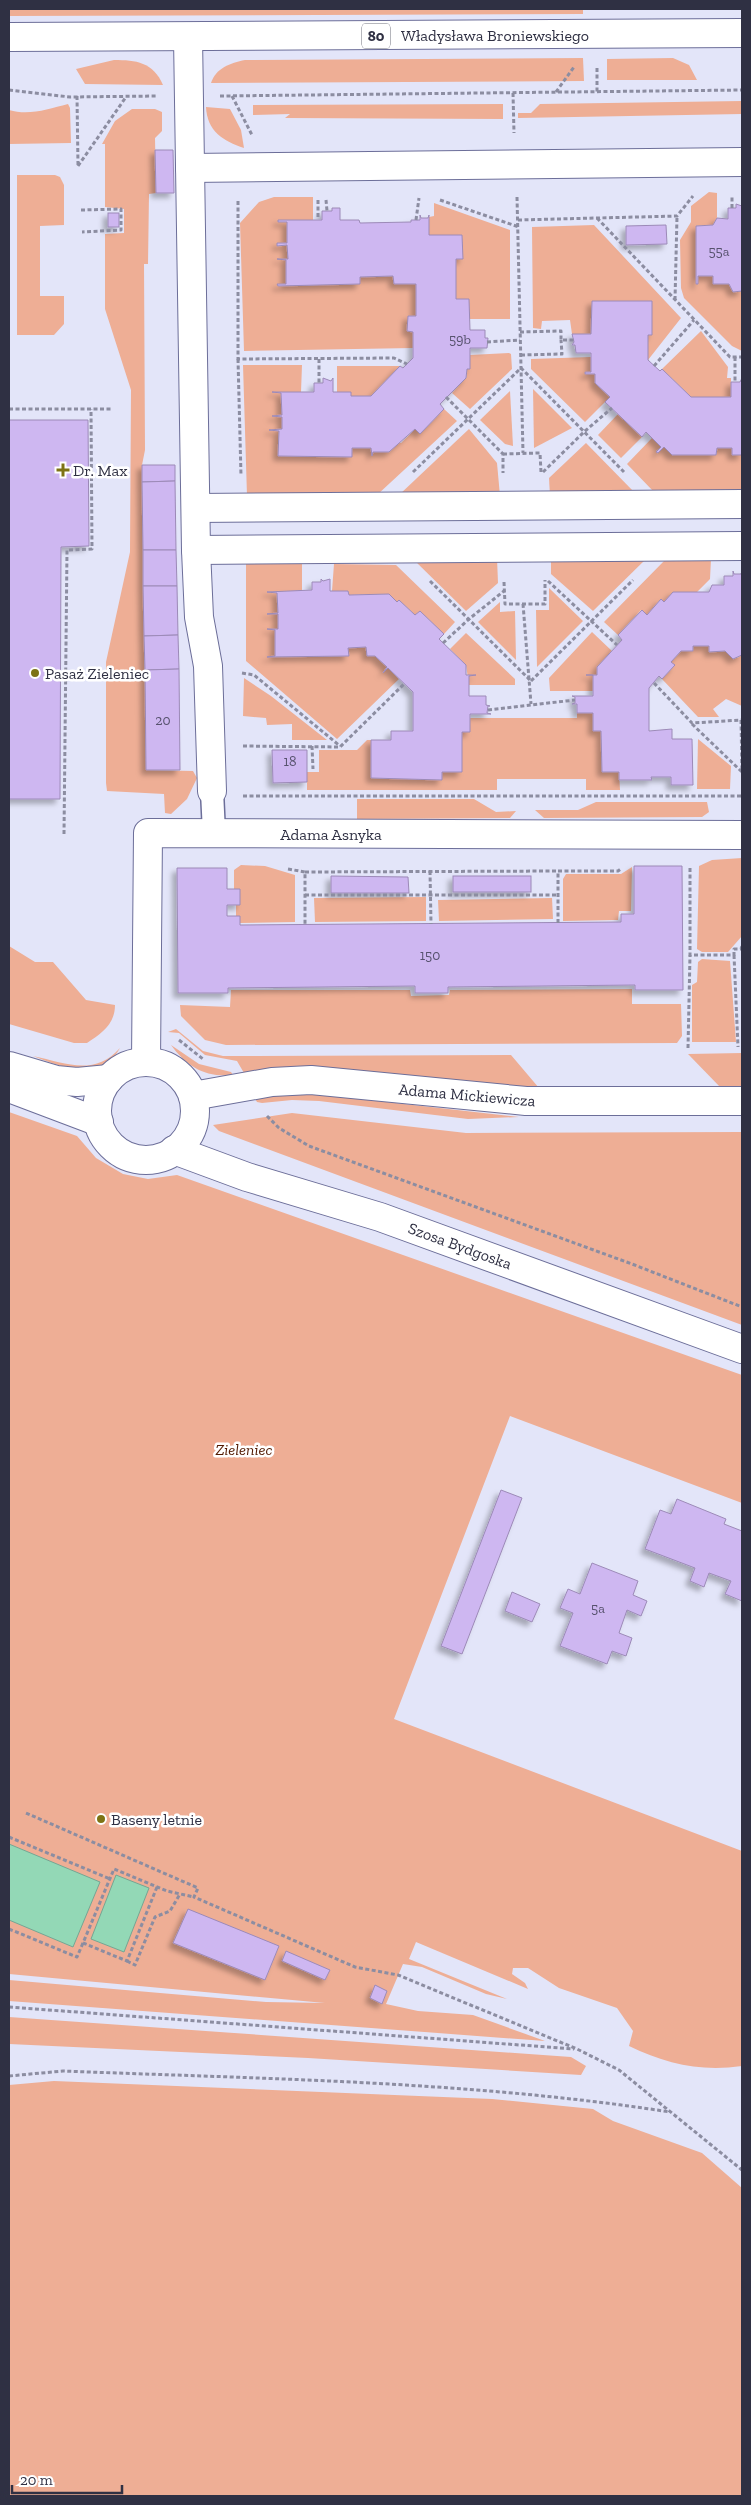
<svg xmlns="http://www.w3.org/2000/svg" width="751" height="2505" font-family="'Zilla Slab',serif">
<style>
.green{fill:#eeae95}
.water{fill:#93d8b6;stroke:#75a694}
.building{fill:#ceb7f1;stroke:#9c8ab7;filter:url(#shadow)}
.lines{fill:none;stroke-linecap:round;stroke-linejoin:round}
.service-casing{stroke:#6c6e99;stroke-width:25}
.pedestrian-casing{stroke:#6c6e99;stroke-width:30}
.minor-casing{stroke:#6c6e99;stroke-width:30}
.tertiary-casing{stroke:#6c6e99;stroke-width:30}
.primary-casing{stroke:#6c6e99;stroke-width:30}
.path{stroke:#8c8da1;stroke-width:3;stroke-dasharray:4 2.5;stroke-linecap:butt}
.service{stroke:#fff;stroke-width:22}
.pedestrian{stroke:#fff;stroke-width:28}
.minor{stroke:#fff;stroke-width:28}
.tertiary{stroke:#fff;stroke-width:28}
.primary{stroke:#fff;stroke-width:28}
.poi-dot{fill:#7d7315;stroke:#fff;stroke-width:2}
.labels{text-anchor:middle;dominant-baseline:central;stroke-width:5;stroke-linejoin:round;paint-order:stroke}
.number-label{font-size:14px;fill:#57526e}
.shield{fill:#fff;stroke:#6d6e7b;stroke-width:1}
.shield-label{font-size:15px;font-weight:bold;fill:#2f3043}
.street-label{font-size:16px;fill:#2f3043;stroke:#fff}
.poi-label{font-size:16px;fill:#2f3043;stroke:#fff;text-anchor:start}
.park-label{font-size:16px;font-style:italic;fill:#521a00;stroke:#fff}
</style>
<defs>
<filter id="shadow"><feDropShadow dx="-4.5" dy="4.5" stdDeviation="2.5" flood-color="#0004"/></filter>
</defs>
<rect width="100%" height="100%" fill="#e3e5f9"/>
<g class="green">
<path d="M9,9h574v5l-574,2z"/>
<path d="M583,58l1,23 -373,2c5,-15 19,-20 34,-23z"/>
<path d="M673,58l16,7 8,15h-90v-21z"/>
<path d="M114,60c22,0 39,2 49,25l-78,-1 -9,-15z"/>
<path d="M742,101v13l-224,4v-5h13l9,-9z"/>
<path d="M68,104l2,4 1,35 -62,1v-34c20,6 39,-1 59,-6z"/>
<path d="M503,104v15l-218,-1 5,-4 -37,1v-10z"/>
<path d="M206,107l24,2 11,21 3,18c-21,-7 -37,-17 -38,-41z"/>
<path d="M132,109h23l7,3v19l-7,7 1,55 -7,1 -1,70h-4l1,186 -3,15 4,305 47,1 4,7 -10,21 -16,15 -6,-1 -1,-19 -57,-3 -1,-8v-121l24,-110 1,-162 -26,-81v-75l19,-1v-24l-19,-2v-63h-3l13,-23z"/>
<path d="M17,175h38l5,2 4,8v40l-24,1v70h24v28l-10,11h-37z"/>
<path d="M709,192l8,1v25l-4,7 -17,1v58h2v-8h15l16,8 4,8 9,-1v60l-10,-5 -48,-48 -3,-10 -1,-48 11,-18v-16z"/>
<path d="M274,197h39v23l-35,1 9,1v21l-10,1 1,2 9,-1 1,14h-11l9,1v24h-8v2l82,-2v-7l33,-1 1,8h22v32l-3,32 -169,3 -4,-128 19,-21z"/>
<path d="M434,203l76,27v89h-41l-13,-20v-40l-27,-24v-18l5,-1z"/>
<path d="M594,225l87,93 -33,42v-25l4,-1v-33h-60l-1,33h-19l-2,-14 -28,1 -1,8 -8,-1 -1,-101z"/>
<path d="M701,331l27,36 -1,11h4v19h-40l-29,-28z"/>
<path d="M509,353l2,1 1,15 -42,40 -18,-16 14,-15 1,-9h3v-14z"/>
<path d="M591,357v15l-6,2h10v9l15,14 -25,25 -54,-53v-10z"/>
<path d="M243,365h59l-1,27h-29l9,1 1,22 -9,1 9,1v12l-13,1 10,1 -1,25 73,1 1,-9h19l1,8v-4l27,-10 2,1 14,-14 6,4 23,-24 13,12 -80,74 -130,1z"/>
<path d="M337,366h63l-29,30h-20l-1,-4h-13z"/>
<path d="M533,389l39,39 -38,20z"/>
<path d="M510,391l3,55 -8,-2 -25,-24z"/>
<path d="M618,414l24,23 -21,21 -23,-23z"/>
<path d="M469,429l28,34 3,33 -101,-1z"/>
<path d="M652,438l9,9 -5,4 2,2 6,-6 52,8 1,-7h15v7h10v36l-88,1 -27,-28z"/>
<path d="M586,443l50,51 -86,2 -1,-18z"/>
<path d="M648,557l-55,54 -42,-37v-16z"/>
<path d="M497,558l1,25 -32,28 -52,-51z"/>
<path d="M711,559l-1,20 -13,13 -33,10 -3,-3 -14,16 -6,-5 -23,25 -14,-13 61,-62z"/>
<path d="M246,563l56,1v27l-35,1 10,1 1,20 -11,1h11v15h-11l8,1v26l-8,1 81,-1v-8l18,-1 1,8 8,1 12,11 -4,5 5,-4 11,11 -62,60 -91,-78z"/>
<path d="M334,564l62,1 59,57 -11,12 -24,-23 -5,4 -16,-15 -2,2 -8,-8 -40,1 -1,-4h-16z"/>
<path d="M549,588l34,33 -46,46 -1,-57h13z"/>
<path d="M500,602v10l15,-1 1,49 -38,-38z"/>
<path d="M592,632l20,19 -15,16v8h-4v16h-43l-1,-13z"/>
<path d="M466,633l49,46v6h-46l-3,-20 -16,-16z"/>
<path d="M693,646h16v6l16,-1 8,8 6,-2 3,-3v52l-16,-7 -13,10 6,8h-21l-36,-38 12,-13 -3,-4 10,-11h12z"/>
<path d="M244,678l27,18 56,44h-35v-16l-25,1 -1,-7 -23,-2z"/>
<path d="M577,713h16l1,18h7l1,41h17l1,18h-34v-11h-89v11h-190v-18h12v-22h38l10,-10h4v38l71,2v-8h20v-40l8,-14h107z"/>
<path d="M698,739l33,27 -1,23h-33z"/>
<path d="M357,799h117l22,13 20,-1 -6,7 -153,1z"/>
<path d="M596,802h111l2,10 -7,5 -158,1 -9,-8h43z"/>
<path d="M742,858v78l-14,16h-26l-5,-3 2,-83 13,-6z"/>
<path d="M241,865l24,1 30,9v47l-55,1v-7h-4v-11h4l-6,-16v-19z"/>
<path d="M632,867l-1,44h-12l-1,9 -55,1v-42l3,-5h55z"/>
<path d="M426,897v24l-111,1 -1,-24z"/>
<path d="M552,898l1,21 -114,2 -1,-21z"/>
<path d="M9,946l26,16h18l33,38 29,5c0,19 -13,28 -28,38h-13l-65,-19z"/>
<path d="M702,959l28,2 6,81h-44v-57l5,-3 1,-20z"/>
<path d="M632,989v15h49l1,32 -5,7 -451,2 -21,-5 -24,-24 -1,-11 50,2 1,-17h179l1,6 38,-1 1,-5z"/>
<path d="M176,1029l27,22 20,5 288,-1 28,33 -62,-2 -200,-18 -33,5 -7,-12 -32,-6 -26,-22 -11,-1z"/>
<path d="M171,1045l28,19 32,8 2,3c-27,3 -46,-8 -62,-30z"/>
<path d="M120,1048c-19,34 -59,19 -87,8 33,7 61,21 87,-8z"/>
<path d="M742,1053v34l-21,1 -33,-34z"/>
<path d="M307,1093l212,24 -51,2 -149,-18 -27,-1 -30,3 -5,-1 -3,-5z"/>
<path d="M9,1112l68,24 19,22 27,16 25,5 29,-4 565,200v128l-232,-87 -116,303 348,132v215c-41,6 -76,-2 -113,-20l4,-15 -16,-23 -58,-20 -31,-20h-15l-1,6 13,9 3,6 -112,-47 -7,17 98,40 -21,-5 -64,-27 -19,-3 -17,40 32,7 55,4 72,26 -536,-40v-21l257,22 59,1 -316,-29z"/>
<path d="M292,1113l174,20 276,-1v193l-523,-194 -6,-6z"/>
<path d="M9,2017l562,40 15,9 -5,9 -273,-17 -299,-14z"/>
<path d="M54,2081l438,18 101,10 20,12 89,32 40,35v308h-733v-411z"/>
</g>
<g class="water">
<path d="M9,1844l91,38 -27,65 -64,-27z"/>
<path d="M116,1875l33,13 -25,64 -33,-13z"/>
</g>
<g class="building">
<path d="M155,150h18l1,43h-18z"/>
<path d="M736,204l6,2v85l-9,1 -4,-8h-16v-8h-15v8h-2v-58l17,-1 4,-7 11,1v-11h8z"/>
<path d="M332,208h8v12h19l1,3 51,-1v-2h9v-5l1,3h7l1,-3v20h33l1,24h-7v40h13l1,31h15v8h3l-1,10h-17v21h-3l-1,9 -26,26 4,5 -24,25 -5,-5 -26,23h-16l-1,4 -1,-8h-19v9l-74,-1 1,-25 -10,-1 13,-1v-12l-10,-1 10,-1 -1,-22 -9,-1h42v-9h9v-5l8,3 2,-3v14h18v4h20l29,-30 3,2 10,-10v-26l-6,-1 1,-15h8v-32h-22l-1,-8 -33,1v7l-82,2 -1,-2h9v-24l-9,-1h11l-1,-14 -10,1v-3h10v-21h-9v-2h44v-9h10z"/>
<rect x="108" y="213" width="11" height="14"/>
<path d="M666,225l1,19 -41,1v-19z"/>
<path d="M592,301h60v34h-4v25l12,11 2,-2 29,28h40v-15h9l2,-4v77h-10v-7h-15l-1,7h-44l-8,-8 -6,6 -2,-1 5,-5 -15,-15 -4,5 -37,-35 5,-5 -15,-14v-9h-10v-2h6v-19h-15l-1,-8h-3l2,-3 -2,-8h19z"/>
<path d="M9,420h79l1,126 -28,1 -1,252h-51z"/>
<path d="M142,465h33v16l-33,1z"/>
<path d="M175,481l1,69h-33l-1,-68z"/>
<path d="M143,550h33l1,36h-34z"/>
<path d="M733,571l1,3h7l1,-3v84l-9,4 -8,-8 -16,1v-6h-16v5h-12l-10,11 4,3 -13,14 -3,-3 -10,12v43l23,-2v10h20l1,46h-22v-8h-20l1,3h-33v-8h-17l-1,-41h-8v-18h-16v-9h-5l3,-1v-6l-3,-1h21v-21h-7h11v-8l25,-27 -4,-5 24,-25 5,5 14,-16 3,3 9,-10h36l3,-7h12v-9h9z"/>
<path d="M321,579l2,2 7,-2v12h18l1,4 40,-1 8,8 2,-2 16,15 5,-4 24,23 -5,5 27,26v10h10l-7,1v20h17v9l4,1h-2l-1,7 4,1h-21v18h-8v40h-20v8l-71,-2v-38h20v-9h22v-39l-25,-24 -5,5 4,-6 -12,-11h-8l-1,-9 -18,1 1,8 -82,1 8,-1v-26l-8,-1h11v-15h-11l11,-1 -1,-20 -10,-1 45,-2v-8h9z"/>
<path d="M143,586h34l1,49 -34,1z"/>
<path d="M178,635l1,34 -34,1 -1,-34z"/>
<path d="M179,669l1,101h-34l-1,-100z"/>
<path d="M272,750h35v32l-34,1z"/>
<path d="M634,866h48l1,124h-48v-5l-187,2v6h-33v-7l-187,2v5h-50l-1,-125h50v21h13v16h-13v11h13v9l381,-3v-8h13z"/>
<path d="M331,876l77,1 1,16h-78z"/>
<rect x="453" y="876" width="78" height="16"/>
<path d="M501,1490l21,8 -60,156 -21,-8z"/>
<path d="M677,1499l49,20 -2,5 18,7v70l-17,-7 6,-13 -22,-8 -5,14 -14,-6 5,-13 -50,-19 15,-39 11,4z"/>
<path d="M592,1563l46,18 -5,14 14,6 -6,15 -14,-6 -8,23 13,5 -6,18 -14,-5 -5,13 -47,-18 13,-33 -13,-5 8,-19 12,5z"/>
<path d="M512,1592l28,12 -8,18 -27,-11z"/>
<path d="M188,1909l91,37 -14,34 -92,-37z"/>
<path d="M286,1951l44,19 -5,10 -43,-19z"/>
<path d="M375,1985l12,6 -5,13 -12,-6z"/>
</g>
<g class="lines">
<g class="service-casing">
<path id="service" d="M212,791l2,42"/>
</g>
<g class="pedestrian-casing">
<g id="pedestrian">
<path d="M196,508l546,-4"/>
<path d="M196,550l546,-4"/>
</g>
</g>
<g class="minor-casing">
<g id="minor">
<path d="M188,37l8,513 3,67 9,49 4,125"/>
<path d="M190,168l552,-6"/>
<path d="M146,1062l2,-229 594,2"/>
</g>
</g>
<g class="tertiary-casing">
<g id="tertiary">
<circle cx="146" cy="1111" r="49"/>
<path d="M9,1066l47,14 21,2 32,-3"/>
<path d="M9,1088l90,34"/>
<path d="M193,1096l79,-14 39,-2 215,21h216"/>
<path d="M174,1150l73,27 133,40 362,132"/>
</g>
</g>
<g class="primary-casing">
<path id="primary" d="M9,37l733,-4"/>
</g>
<g class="path">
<path d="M597,68v24"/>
<path d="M9,90l61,7 87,-1"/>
<path d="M556,92l18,-25"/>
<path d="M513,93l1,40"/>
<path d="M77,96l1,69"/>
<path d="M220,96l522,-6"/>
<path d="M232,96l20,39"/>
<path d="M78,166l48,-69"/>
<path d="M517,197l6,256"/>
<path d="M318,200v17"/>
<path d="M326,200l1,11"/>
<path d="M440,200l79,27"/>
<path d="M238,201v158l156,-1 13,6"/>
<path d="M732,208v-12"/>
<path d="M81,210l40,-1v21l-39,2"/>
<path d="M597,218l133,139h12"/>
<path d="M416,220l3,-22"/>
<path d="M518,220l159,-4 16,-20"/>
<path d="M675,300l2,-84"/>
<path d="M520,332l41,-1v9h13"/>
<path d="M487,342l33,-2"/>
<path d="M521,355l41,-1 -1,-14"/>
<path d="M735,357v25"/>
<path d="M238,359l3,117"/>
<path d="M319,359v24"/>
<path d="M654,366l40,-46"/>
<path d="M446,397l57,57v19"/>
<path d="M9,409h103"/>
<path d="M503,454l37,-1 1,19"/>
<path d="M413,472l108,-104 103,104"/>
<path d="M543,472l42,-41 27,-23"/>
<path d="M430,581l101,100"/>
<path d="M548,581l69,64"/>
<path d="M504,582l1,22h40v-24"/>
<path d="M523,604l8,100"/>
<path d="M443,643l26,-24 35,-28"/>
<path d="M242,673l12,2 86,71"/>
<path d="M531,681l102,-101"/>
<path d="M654,683l38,40 50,-3"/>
<path d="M488,710l87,-10"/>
<path d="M741,720l1,51"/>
<path d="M692,724l50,48"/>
<path d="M243,746l97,1 64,-63"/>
<path d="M312,746l1,23"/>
<path d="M243,796h499"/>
<path d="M64,834l3,-284 25,-1 -1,-140"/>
<path d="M690,868v87h44v-6h7l1,-3"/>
<path d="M288,869l17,3v53"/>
<path d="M430,871l1,53"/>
<path d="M305,872l253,-1"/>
<path d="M305,895h253"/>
<path d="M558,923v-52h60l4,-3"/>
<path d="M734,955l4,92"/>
<path d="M179,1040l24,19"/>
<path d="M688,1048l2,-93"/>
<path d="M267,1116l12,12 30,18 323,118 110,43"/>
<path d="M26,1813l172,75 -4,9 161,70 43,8 179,74 42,21 123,100"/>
<path d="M9,1837l101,42"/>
<path d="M157,1887l-30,74 -44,-18 31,-74 53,22 27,6"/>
<path d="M9,1929l68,28 6,-14"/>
<path d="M127,1961l8,4 20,-48 15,-6 10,-17"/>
<path d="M9,2007l565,42"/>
<path d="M9,2076l54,-5c203,8 407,10 607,41"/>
</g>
<use href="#service" class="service"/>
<use href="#pedestrian" class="pedestrian"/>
<use href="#minor" class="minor"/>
<use href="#tertiary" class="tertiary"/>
<use href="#primary" class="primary"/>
</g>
<g class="poi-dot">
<path d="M60.5 462.5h5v5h5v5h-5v5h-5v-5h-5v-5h5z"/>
<circle cx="35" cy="673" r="5"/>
<circle cx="101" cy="1819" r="5"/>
</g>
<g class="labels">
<g class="number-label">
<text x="719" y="251">55a</text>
<text x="460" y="339">59b</text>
<text x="163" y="720">20</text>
<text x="290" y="761">18</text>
<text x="430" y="955">150</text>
<text x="598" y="1608">5a</text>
</g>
<rect class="shield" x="362" y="23.5" width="28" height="25" rx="4"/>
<g class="shield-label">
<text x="376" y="36">80</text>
</g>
<g class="street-label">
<text x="495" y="35">Władysława Broniewskiego</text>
<text x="331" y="834">Adama Asnyka</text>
<text transform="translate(467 1095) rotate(5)">Adama Mickiewicza</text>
<text transform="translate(460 1246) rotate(20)">Szosa Bydgoska</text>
</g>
<g class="poi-label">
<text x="73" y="470">Dr. Max</text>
<text x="45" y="673">Pasaż Zieleniec</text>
<text x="111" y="1819">Baseny letnie</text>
</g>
<g class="park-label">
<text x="244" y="1449">Zieleniec</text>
</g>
</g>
<rect width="751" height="2505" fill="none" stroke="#2f3043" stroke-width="20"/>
<path d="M12 2485v8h110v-8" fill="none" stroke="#2f3043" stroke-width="2.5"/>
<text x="20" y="2485" font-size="15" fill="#2f3043" stroke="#ffffff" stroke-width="4" paint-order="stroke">20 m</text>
</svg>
